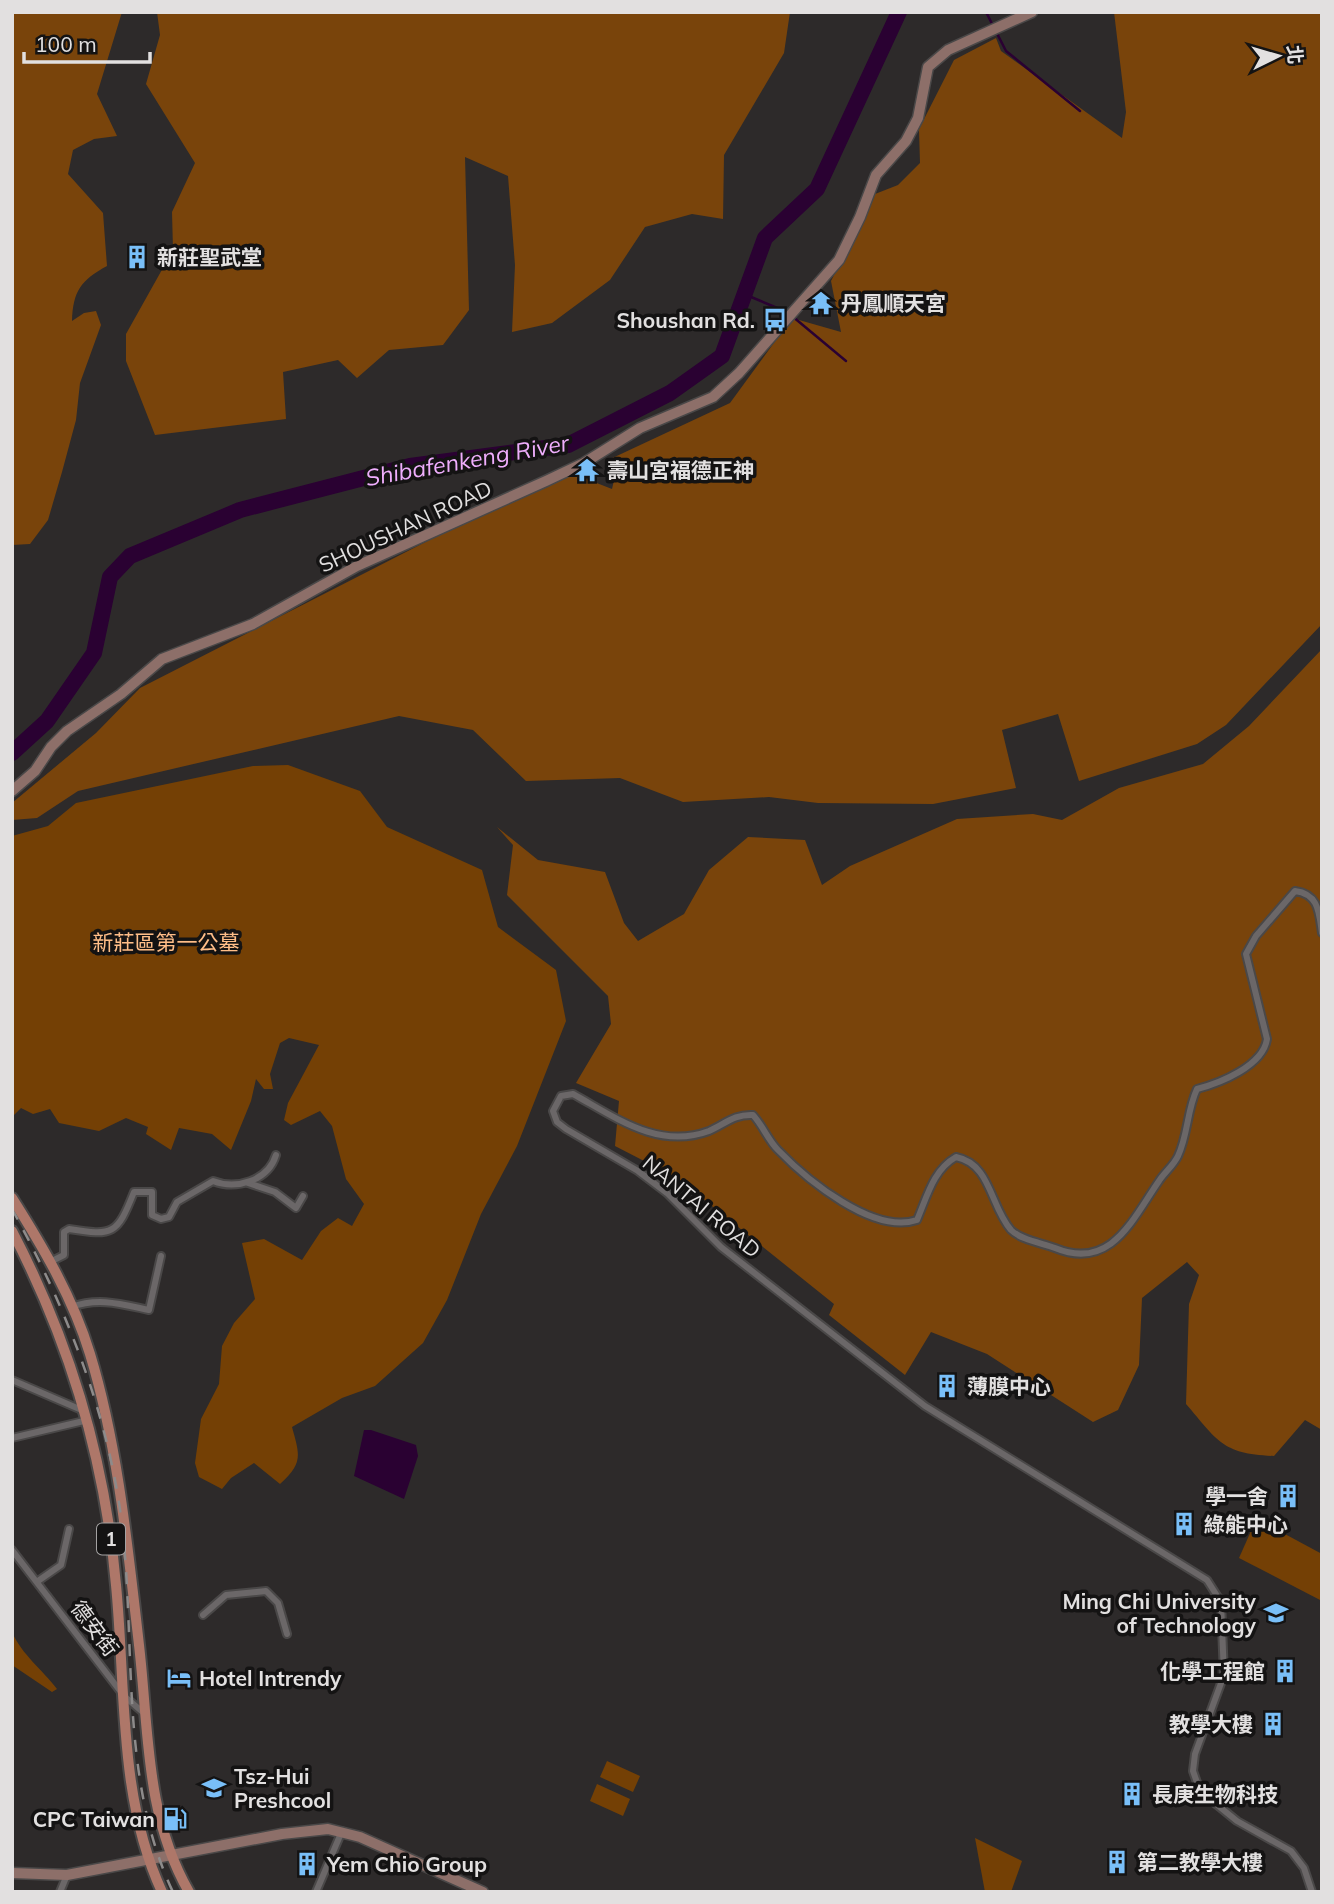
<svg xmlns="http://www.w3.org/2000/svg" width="1334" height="1904" font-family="Mulish,'Noto Sans TC',sans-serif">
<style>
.green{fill:#744005}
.forest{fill:#79440b}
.water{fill:#2a0132}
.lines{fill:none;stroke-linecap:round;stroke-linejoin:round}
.stream{stroke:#2a0132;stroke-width:2.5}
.river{stroke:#2a0132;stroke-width:16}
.street-casing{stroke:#4a4848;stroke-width:10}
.secondary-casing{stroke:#4a4848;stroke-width:13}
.primary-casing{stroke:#4a4848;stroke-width:14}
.street{stroke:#6b6768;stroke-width:6}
.secondary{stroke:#8d6f69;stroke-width:10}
.primary{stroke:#ae7769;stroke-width:10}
.rail{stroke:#8d8b8b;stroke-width:2.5;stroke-dasharray:12 12;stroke-linecap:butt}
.labels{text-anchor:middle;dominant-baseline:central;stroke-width:7;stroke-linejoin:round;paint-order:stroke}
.shield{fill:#141313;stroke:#a4a2a2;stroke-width:2}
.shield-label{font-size:19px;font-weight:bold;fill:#e2e0e0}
.poi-label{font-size:21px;font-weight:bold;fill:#e2e0e0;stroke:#141313;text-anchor:start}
.street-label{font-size:21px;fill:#e2e0e0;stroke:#141313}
.park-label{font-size:21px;fill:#ffbe88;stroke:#141313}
.water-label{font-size:23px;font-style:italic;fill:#efaefd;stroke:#141313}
</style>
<rect width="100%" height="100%" fill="#2d2a2a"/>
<g class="green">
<path d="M288,765l72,26 27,36 95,43 16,57 58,43 10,51 -49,125 -36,68 -34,86 -24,43 -48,43 -33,12 -50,29c8,29 11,36 -12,57l-26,-21 -23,15 -9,11 -23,-12 -4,-14 6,-44 18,-35 3,-38 12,-23 21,-24 -13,-56 22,-4 38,21 19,-29 17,-13 14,8 12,-22 -18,-25 -14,-53 -12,-15 -29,14 -7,-5 4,-17 31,-58 -30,-7 -9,5 -10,31 3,15h-9l-8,-10 -5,22 -20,49 -19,-16 -33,-6 -8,22 -25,-16 2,-7 -22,-9 -27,13 -40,-8 -9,-14 -17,5 -12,-6 -9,9v-281l36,-10 28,-23 177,-37z"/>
<path d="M1268,1525l54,29v47l-83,-43 12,-27z"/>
<path d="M12,1632c10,23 30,37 45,57l-5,3 -40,-27z"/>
<path d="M607,1761l33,15 -7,16 -33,-15z"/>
<path d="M597,1784l33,15 -7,17 -33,-15z"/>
<path d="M975,1838l47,23 -11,31h-26z"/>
</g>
<g class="forest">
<path d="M12,12h110l-25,82 20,42 -23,3 -21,11 -5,24 35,39 4,53c-26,14 -34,25 -35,55l12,-8 12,-2 5,14 -21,58 -4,37 -14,52 -14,48 -18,24 -18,1z"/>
<path d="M157,12h633l-6,41 -60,102 -1,64 -31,-5 -47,13 -35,53 -58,43 -40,9 3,-67 -7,-89 -43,-19 4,153 -26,35 -54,5 -32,28 -19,-18 -55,12 3,47 -131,16 -29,-74v-27l47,-84 -1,-38 23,-49 -49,-79 14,-49z"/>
<path d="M1114,12h208v612l-96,101 -29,19 -118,37 -21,-67 -56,16 14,58 -83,16 -115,-1 -49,-6 -86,5 -63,-24 -94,3 -53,-51 -74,-14 -321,75 -41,27 -25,2v-17l84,-70 44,-45 305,-156 126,-59 41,16 3,-13 -9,-15 124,-58 62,-85 49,14 -10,-51 44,-87 23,-9 22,-22 -1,-34 35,-69 42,-22 5,13 121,87 4,-26z"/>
<path d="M1322,649v781l-17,-10 -31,36c-52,-2 -56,-15 -88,-52l3,-100 10,-29 -12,-13 -45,36 -3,67 -21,45 -25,12 -106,-68 -56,-22 -26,43 -76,-60 5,-11 -157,-126 -62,-32 4,-45 -43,-18 35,-59 -3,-28 -101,-101 6,-50 -16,-18 41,33 67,12 19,51 14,18 46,-27 25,-44 39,-33 57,3 17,45 28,-19 107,-47 76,-5 29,6 57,-32 84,-24 46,-38z"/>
</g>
<path class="water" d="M364,1430h7l45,15 2,11 -14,43 -50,-23z"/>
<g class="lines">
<g class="stream">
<path d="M986,12l20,39 74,60"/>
<path d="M744,294l43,18"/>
<path d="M792,316l54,45"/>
</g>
<path class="river" d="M12,753l35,-32 47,-68 16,-76 20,-21 110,-46 170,-44 158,-21 102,-52 52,-37 43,-118 52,-49 82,-177"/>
<g class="street-casing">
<g id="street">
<path d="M248,1183l27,9 21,16 7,-12"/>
<path d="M52,1261l12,-6v-23l5,-3c44,7 48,6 65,-37h18v23l9,4 8,-2 8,-15 36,-21c23,9 55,0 63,-26"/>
<path d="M71,1307c28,-10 50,-3 78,3l12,-54"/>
<path d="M12,1380l72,31"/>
<path d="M12,1438l76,-18"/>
<path d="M12,1550l112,146 21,18"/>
<path d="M38,1581l23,-16 8,-36"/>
<path d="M203,1615l23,-20 40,-4 12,12 9,31"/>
<path d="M60,1892l7,-17"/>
<path d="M316,1892l26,-61"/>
<path d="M1312,1892l-8,-24 -13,-17 -54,-30 -37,-30 -7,-20 2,-17 29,-79 -3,-73 -14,-22 -282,-174 -204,-159 -54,-54 -29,-22 -72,-42 -9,-7 -4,-11 8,-15 12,-2c42,23 85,56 136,37 16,-7 25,-17 44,-16 10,11 15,25 25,35 29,30 96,85 139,70 10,-23 16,-50 39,-63 35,7 34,49 55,73 10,10 31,13 44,18 56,23 77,-28 104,-67 5,-8 15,-16 19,-25 10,-21 9,-46 19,-67 23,-6 66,-23 70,-50l-21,-85 10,-18 39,-45c24,3 24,22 27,42"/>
</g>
</g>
<g class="secondary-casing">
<g id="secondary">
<path d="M12,791l23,-20 16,-24 16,-16 54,-37 41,-35 91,-35 104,-58 189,-85 38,-18 56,-35 73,-31 26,-24 100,-113 21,-43 16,-42 30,-34 12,-23 10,-51 20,-17 84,-38"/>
<path d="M12,1873l55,2 215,-41 46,-5 32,8 123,55"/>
</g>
</g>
<g class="primary-casing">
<g id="primary">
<path d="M12,1198c31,49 61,100 78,156 28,92 38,196 49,291 10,86 6,170 50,247"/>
<path d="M12,1231c58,111 93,229 104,354 10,102 2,212 46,307"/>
</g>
</g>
<use href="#street" class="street"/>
<use href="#secondary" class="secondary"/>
<use href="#primary" class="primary"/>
<path class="rail" d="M12,1209c52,94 95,201 109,308 16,124 -3,259 52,375"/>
</g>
<defs>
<g id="building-bare" transform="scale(1.89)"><path d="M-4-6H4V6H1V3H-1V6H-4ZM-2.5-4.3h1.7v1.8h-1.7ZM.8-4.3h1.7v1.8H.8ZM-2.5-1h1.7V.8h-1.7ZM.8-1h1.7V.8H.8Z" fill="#79bff8" stroke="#141313" stroke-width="2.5" paint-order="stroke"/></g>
<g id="temple-bare" transform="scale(1.89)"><path d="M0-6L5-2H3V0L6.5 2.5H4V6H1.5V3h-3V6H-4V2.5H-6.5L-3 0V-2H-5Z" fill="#79bff8" stroke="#141313" stroke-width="2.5" paint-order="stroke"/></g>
<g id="bus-bare" transform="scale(1.89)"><path d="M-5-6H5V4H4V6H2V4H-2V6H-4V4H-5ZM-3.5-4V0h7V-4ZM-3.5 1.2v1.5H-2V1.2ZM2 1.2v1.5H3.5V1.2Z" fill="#79bff8" stroke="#141313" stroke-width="2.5" paint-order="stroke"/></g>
<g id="university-bare" transform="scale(1.89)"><path d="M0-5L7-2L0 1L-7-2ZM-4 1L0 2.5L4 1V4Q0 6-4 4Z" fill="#79bff8" stroke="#141313" stroke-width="2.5" paint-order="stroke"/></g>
<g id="hotel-bare" transform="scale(1.89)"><path d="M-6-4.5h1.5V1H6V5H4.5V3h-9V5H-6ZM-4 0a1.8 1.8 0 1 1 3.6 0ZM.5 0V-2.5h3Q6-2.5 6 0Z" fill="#79bff8" stroke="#141313" stroke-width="2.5" paint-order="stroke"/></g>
<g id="school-bare" transform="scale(1.89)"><path d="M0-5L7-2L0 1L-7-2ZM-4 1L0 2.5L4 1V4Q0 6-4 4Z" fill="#79bff8" stroke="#141313" stroke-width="2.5" paint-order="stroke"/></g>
<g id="fuel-bare" transform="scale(1.89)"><path d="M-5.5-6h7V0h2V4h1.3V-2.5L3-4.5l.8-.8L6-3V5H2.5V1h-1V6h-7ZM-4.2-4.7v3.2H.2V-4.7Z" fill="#79bff8" stroke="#141313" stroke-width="2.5" paint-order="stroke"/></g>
</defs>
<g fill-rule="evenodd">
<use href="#building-bare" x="137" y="257"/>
<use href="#temple-bare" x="821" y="303"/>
<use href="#bus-bare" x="775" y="320"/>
<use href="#temple-bare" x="587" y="470"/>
<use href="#building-bare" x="947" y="1386"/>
<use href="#building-bare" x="1288" y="1496"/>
<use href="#building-bare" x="1184" y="1524"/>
<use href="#university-bare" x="1276" y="1613"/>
<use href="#building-bare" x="1285" y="1671"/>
<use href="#hotel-bare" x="179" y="1678"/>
<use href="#building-bare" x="1273" y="1724"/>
<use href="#school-bare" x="214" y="1788"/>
<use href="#building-bare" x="1132" y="1794"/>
<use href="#fuel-bare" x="175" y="1819"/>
<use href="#building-bare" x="1117" y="1862"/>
<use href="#building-bare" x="307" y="1864"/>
</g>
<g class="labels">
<rect class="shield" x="97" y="1523.5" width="28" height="31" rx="5"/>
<g class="shield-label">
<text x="111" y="1539">1</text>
</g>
<g class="poi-label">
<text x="157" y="257">新莊聖武堂</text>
<text x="841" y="303">丹鳳順天宮</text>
<text x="755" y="320" text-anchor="end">Shoushan Rd.</text>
<text x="607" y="470">壽山宮福德正神</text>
<text x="967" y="1386">薄膜中心</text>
<text x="1268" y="1496" text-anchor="end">學一舍</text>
<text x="1204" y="1524">綠能中心</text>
<text x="1256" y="1601" text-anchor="end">Ming Chi University<tspan x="1256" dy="24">of Technology</tspan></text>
<text x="1265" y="1671" text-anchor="end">化學工程館</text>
<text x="199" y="1678">Hotel Intrendy</text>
<text x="1253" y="1724" text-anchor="end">教學大樓</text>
<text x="234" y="1776">Tsz-Hui<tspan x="234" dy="24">Preshcool</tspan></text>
<text x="1152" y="1794">長庚生物科技</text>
<text x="155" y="1819" text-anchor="end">CPC Taiwan</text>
<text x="1137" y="1862">第二教學大樓</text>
<text x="327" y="1864">Yem Chio Group</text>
</g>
<g class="street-label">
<text transform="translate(405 526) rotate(-25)">SHOUSHAN ROAD</text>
<text transform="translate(702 1206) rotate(40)">NANTAI ROAD</text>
<text transform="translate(95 1628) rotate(53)">德安街</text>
</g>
<g class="park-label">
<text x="166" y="942">新莊區第一公墓</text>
</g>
<g class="water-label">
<text transform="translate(467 460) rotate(-10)">Shibafenkeng River</text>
</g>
</g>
<rect width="1334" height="1904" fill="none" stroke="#e2e0e0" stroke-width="28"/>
<g transform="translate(1278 56) rotate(85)" stroke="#141313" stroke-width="5" paint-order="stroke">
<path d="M0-5L12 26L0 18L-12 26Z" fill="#e2e0e0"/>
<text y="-10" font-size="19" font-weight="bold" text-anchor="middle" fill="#e2e0e0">北</text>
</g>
<path d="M24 52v10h126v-10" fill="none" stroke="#e2e0e0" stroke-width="3.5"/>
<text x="35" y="52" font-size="21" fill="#e2e0e0" stroke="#141313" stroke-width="5" paint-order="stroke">100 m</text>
</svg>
